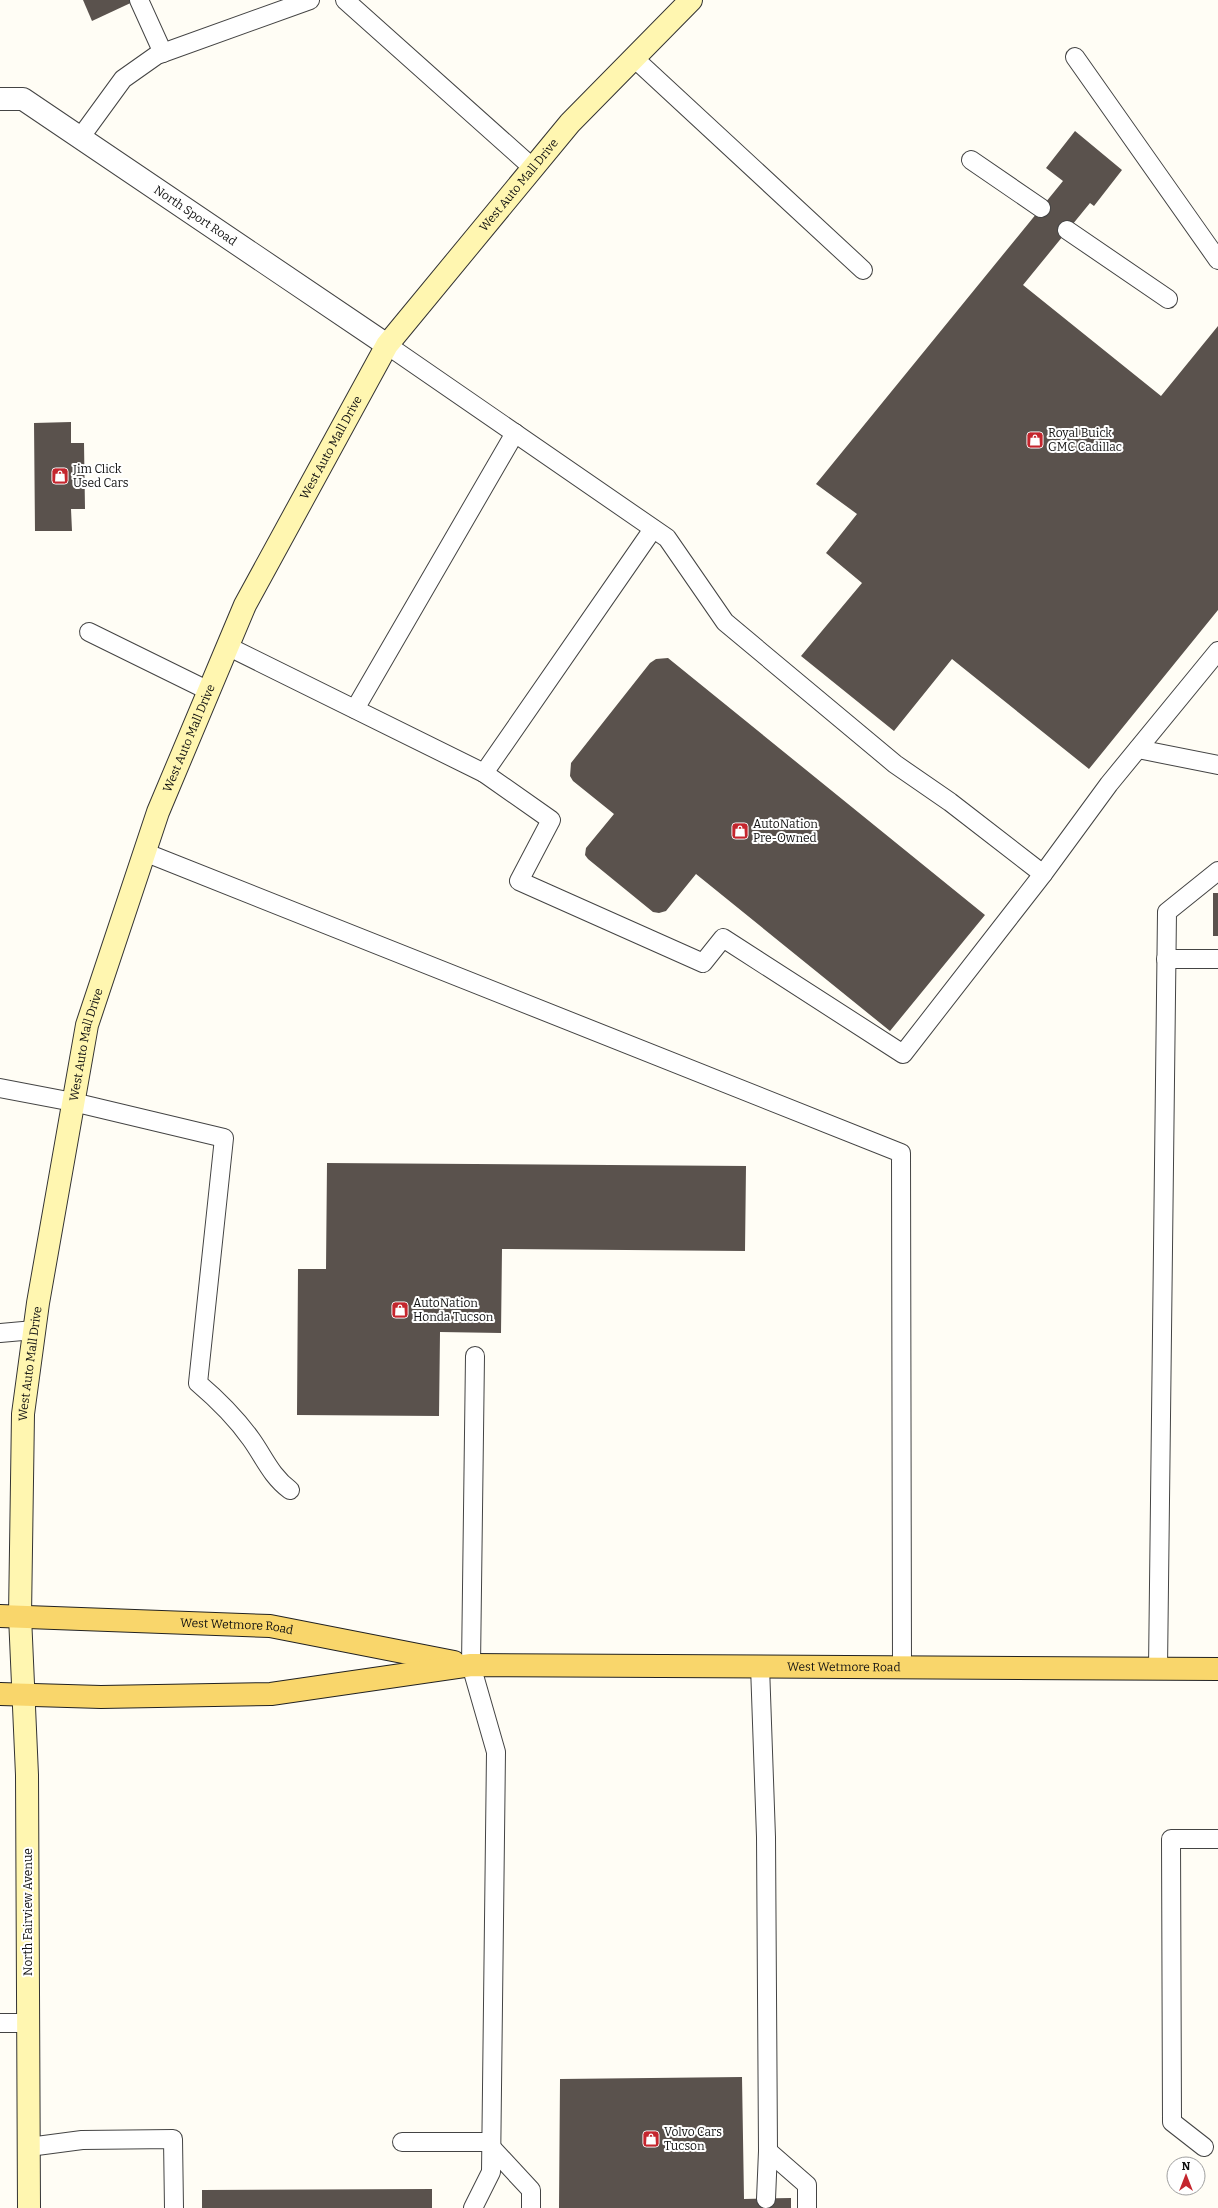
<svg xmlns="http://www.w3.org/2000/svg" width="1218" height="2208" font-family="Bitter,serif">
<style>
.building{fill:#5a524d}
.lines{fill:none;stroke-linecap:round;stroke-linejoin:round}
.lane-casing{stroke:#444;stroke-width:20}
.street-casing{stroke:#444;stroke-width:24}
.secondary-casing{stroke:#333;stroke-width:24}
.primary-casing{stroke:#222;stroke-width:24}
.lane{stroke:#fff;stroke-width:18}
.street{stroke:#fff;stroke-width:22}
.secondary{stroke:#fff6b0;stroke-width:22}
.primary{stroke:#f9d66b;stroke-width:22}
.labels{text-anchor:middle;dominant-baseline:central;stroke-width:4;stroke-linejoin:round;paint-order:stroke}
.street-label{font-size:12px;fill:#111;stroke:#fff}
.poi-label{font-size:12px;fill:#111;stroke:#fff;text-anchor:start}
</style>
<rect width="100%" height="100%" fill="#fffdf5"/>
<g class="building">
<path d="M83,0h54l-45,21z"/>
<path d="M1075,131l47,39 -28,36 -4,-3 -67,82 138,111 57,-70v284l-129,159 -137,-110 -58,72 -93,-75 61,-73 -36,-30 31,-39 -41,-30 247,-303 -17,-13z"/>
<path d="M71,422v21h13l1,66h-14l1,22h-37l-1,-108z"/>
<path d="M668,658l317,257 -95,116 -194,-157 -30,37 -7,2 -6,-1 -65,-53 -3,-4 1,-7 28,-34 -41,-33 -3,-5 1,-13 79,-100 6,-4z"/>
<rect x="1213" y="893" width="5" height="43"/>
<path d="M327,1163l419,3 -1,85 -243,-2 -1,84 -61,-1 -1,84 -142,-1 1,-146h28z"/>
<path d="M742,2077l2,122 47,-1v10h-232l1,-129z"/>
<path d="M432,2189v19h-230v-18z"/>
</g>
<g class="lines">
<g class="lane-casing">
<g id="lane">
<path d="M139,0l24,53"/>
<path d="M345,0l188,168"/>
<path d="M1075,57l143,203"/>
<path d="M634,58l229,212"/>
<path d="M80,138l43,-59 34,-24 153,-55"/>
<path d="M971,160l70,48"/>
<path d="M1067,230l101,69"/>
<path d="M387,345l280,193 58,84 170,142 55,38 93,72 66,-90 109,-133"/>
<path d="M89,632l120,59"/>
<path d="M227,646l257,127 169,-244"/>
<path d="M355,709l160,-276"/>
<path d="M1138,749l80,16"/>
<path d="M484,773l67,47 -32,61 184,82 20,-25 180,116 140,-180"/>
<path d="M144,852l757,301 1,514"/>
<path d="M1166,959h52"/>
<path d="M0,1088l73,14 151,36 -26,245c20,17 38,35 53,56 13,18 20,37 39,51"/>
<path d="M0,1333l34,-3"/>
<path d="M760,1666l6,171 2,314 -2,48"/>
<path d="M1158,1669l9,-757 51,-41"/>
<path d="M0,2023h28"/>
<path d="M402,2142h89"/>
<path d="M29,2147l53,-7 91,-1 1,69"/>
<path d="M1204,2147l-32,-25 -1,-283h47"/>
<path d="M492,2148l39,42v18"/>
<path d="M768,2151l39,34v23"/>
<path d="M473,2208l18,-36 5,-420 -25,-87 4,-309"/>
</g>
</g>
<g class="street-casing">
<g id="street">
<path id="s1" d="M0,99h23l364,246"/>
</g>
</g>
<g class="secondary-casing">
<g id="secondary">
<path id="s2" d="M29,2208l-2,-433 -7,-159 3,-202 15,-111 49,-278 71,-213 87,-207 142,-260 183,-222 121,-123"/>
</g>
</g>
<g class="primary-casing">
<g id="primary">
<path id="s3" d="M0,1616l270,10 184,36"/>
<path id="s4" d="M0,1694l101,3 170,-3 200,-29 747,4"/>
</g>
</g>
<use href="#lane" class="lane"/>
<use href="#street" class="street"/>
<use href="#secondary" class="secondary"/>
<use href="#primary" class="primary"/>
</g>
<defs>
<g id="shop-square" transform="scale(0.9)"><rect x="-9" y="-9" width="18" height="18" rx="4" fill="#c4262e" stroke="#fff"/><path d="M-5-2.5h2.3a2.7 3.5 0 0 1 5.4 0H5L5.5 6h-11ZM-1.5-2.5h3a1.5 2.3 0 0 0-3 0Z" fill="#fff"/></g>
</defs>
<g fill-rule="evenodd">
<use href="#shop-square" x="1035" y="440"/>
<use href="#shop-square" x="60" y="476"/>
<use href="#shop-square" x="740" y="831"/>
<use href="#shop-square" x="400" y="1310"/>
<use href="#shop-square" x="651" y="2139"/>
</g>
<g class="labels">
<g class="street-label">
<text stroke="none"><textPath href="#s2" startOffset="2141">West Auto Mall Drive</textPath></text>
<text stroke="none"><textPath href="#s1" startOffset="231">North Sport Road</textPath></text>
<text stroke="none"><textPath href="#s2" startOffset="1817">West Auto Mall Drive</textPath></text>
<text stroke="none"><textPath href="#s2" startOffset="1493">West Auto Mall Drive</textPath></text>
<text stroke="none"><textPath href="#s2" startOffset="1169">West Auto Mall Drive</textPath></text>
<text stroke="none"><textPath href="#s2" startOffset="845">West Auto Mall Drive</textPath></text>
<text stroke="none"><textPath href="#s3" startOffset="237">West Wetmore Road</textPath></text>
<text stroke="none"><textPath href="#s4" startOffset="846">West Wetmore Road</textPath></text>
<text transform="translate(28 1912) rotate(-90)">North Fairview Avenue</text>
</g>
<g class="poi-label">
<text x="1048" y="433">Royal Buick<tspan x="1048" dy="14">GMC Cadillac</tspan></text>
<text x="73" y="469">Jim Click<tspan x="73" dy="14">Used Cars</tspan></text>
<text x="753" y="824">AutoNation<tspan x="753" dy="14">Pre-Owned</tspan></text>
<text x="413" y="1303">AutoNation<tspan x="413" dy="14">Honda Tucson</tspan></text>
<text x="664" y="2132">Volvo Cars<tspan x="664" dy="14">Tucson</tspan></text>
</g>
</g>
<g transform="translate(1186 2176)"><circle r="19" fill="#ffffff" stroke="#a0a0a0"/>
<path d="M0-3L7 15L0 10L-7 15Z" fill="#c4262e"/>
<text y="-6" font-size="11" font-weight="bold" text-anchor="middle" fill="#111111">N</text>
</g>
</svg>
